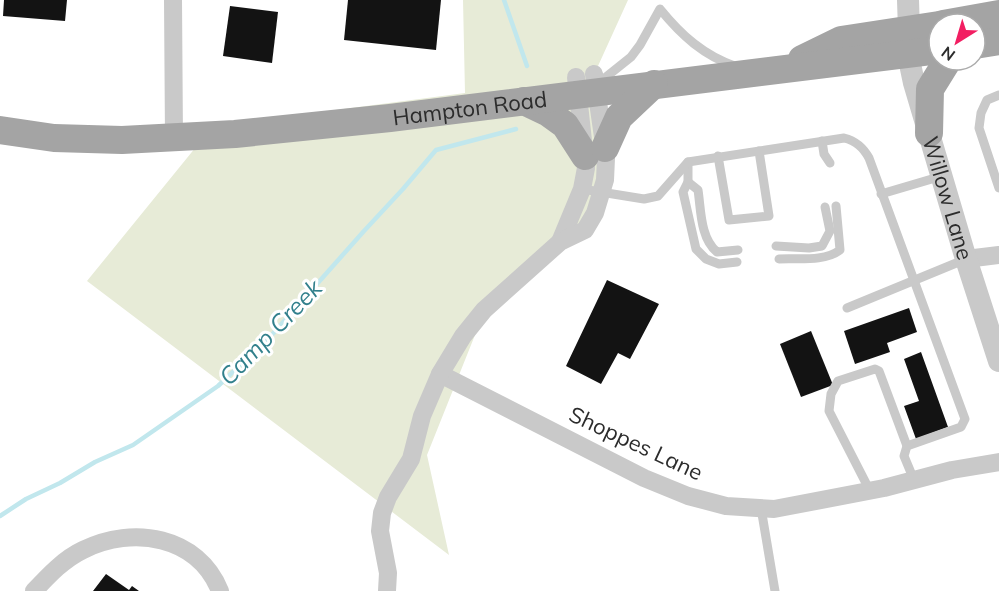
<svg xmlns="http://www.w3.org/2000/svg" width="999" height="591" font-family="Mulish,sans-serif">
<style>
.green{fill:#e7ebd7}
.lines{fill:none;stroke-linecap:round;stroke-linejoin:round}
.stream{stroke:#c1e7ed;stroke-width:4.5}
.building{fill:#131313}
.service{stroke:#c9c9c9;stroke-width:9}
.minor{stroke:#c9c9c9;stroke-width:18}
.tertiary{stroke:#c9c9c9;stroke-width:22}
.primary{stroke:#a4a4a4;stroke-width:28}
.labels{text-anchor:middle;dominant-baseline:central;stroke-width:6;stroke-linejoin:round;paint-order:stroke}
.street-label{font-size:22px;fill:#2c2c2c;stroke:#fff}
.water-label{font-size:24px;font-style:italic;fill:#32808c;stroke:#fff}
</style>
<rect width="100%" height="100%" fill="#fff"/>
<path class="green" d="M463,0h165l-35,77 8,138 -120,105 -54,135 22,100 -362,-274 126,-155 252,-33z"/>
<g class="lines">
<g class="stream">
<path d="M504,0l23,66"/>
<path d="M0,516l26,-17 34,-16 35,-21 38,-17 85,-59 51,-48 95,-107 39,-42 33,-39 80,-21"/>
</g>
</g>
<g class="building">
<path d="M4,0h63l-2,21 -62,-5z"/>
<path d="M348,0h93l-5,50 -92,-10z"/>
<path d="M230,6l48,6 -6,51 -49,-7z"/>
<path d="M607,280l52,24 -29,55 -12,-6 -17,31 -35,-18z"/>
<path d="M909,308l8,24 -30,11 3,9 -35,12 -11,-33z"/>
<path d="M811,331l22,54 -32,12 -21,-53z"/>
<path d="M921,352l27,75 -32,12 -12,-33 15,-5 -15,-42z"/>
<path d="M106,574l23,16 3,-4 7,5h-46z"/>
</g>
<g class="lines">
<g class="service">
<path d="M596,85l35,-28 9,-12 20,-36c21,26 44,47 77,58"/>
<path d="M999,95l-12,5 -6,13 -2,15 20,60"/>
<path d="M822,141l2,13 6,9"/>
<path d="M718,156l11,64 40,-4 -10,-65"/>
<path d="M688,162v20l-5,10 13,57 10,10 13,5 18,-2"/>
<path d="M688,182l10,8c3,19 2,48 19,62l21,-2"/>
<path d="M582,189l62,10 14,-3 30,-34 156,-24c12,3 19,9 25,20l96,261 -4,8 -54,19 -3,10 10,24"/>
<path d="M881,194l61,-18"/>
<path d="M776,246l33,2 13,-2 8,-15 -5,-24"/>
<path d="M779,259c20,-1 45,3 61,-9l-4,-44"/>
<path d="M847,308l119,-49"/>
<path d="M870,491l-41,-80 2,-17 7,-13 37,-12 4,2 28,75"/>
<path d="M761,508l14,83"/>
</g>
<g class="minor">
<path d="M173,0l1,139"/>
<path d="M560,242l22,-53 4,-21 -10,-91"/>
<path d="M966,259l33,-4"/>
<path d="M440,374l204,104 44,18 38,10 48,3 110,-21 68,-18 47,-8"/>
<path d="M34,591c15,-16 30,-32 49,-41 50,-25 115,-14 137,41"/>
<path d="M387,591l1,-18 -8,-42 2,-18 6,-16 23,-38 11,-43 18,-42 23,-38 21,-26 76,-68 25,-12 10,-17 10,-33 1,-22 -12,-84"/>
</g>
<g class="tertiary">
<path d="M908,0l1,31"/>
<path id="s1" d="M905,40l9,43 52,176 33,102"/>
</g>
<g class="primary">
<path d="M943,24l56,-10"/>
<path d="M975,45l24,-4"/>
<path d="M802,59l39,-19 98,-15"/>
<path d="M524,101l23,11 18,13 20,31"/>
<path id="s2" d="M0,130l54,8 68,2 113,-6 155,-16 549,-68"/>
<path d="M929,133l1,-44 18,-29"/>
<path d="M605,148l14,-31 35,-33"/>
</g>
</g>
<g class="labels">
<g class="street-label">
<text stroke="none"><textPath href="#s2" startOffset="472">Hampton Road</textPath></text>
<text stroke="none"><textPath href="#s1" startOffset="164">Willow Lane</textPath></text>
<text transform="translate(636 443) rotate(25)">Shoppes Lane</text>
</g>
<g class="water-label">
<text transform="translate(270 332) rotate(-46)">Camp Creek</text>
</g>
</g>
<g transform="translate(957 42) rotate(217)"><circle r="28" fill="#ffffff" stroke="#ababab" stroke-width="1.5"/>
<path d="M0-4.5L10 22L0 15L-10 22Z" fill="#f21e62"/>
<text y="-9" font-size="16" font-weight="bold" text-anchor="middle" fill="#2c2c2c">N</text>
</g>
</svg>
